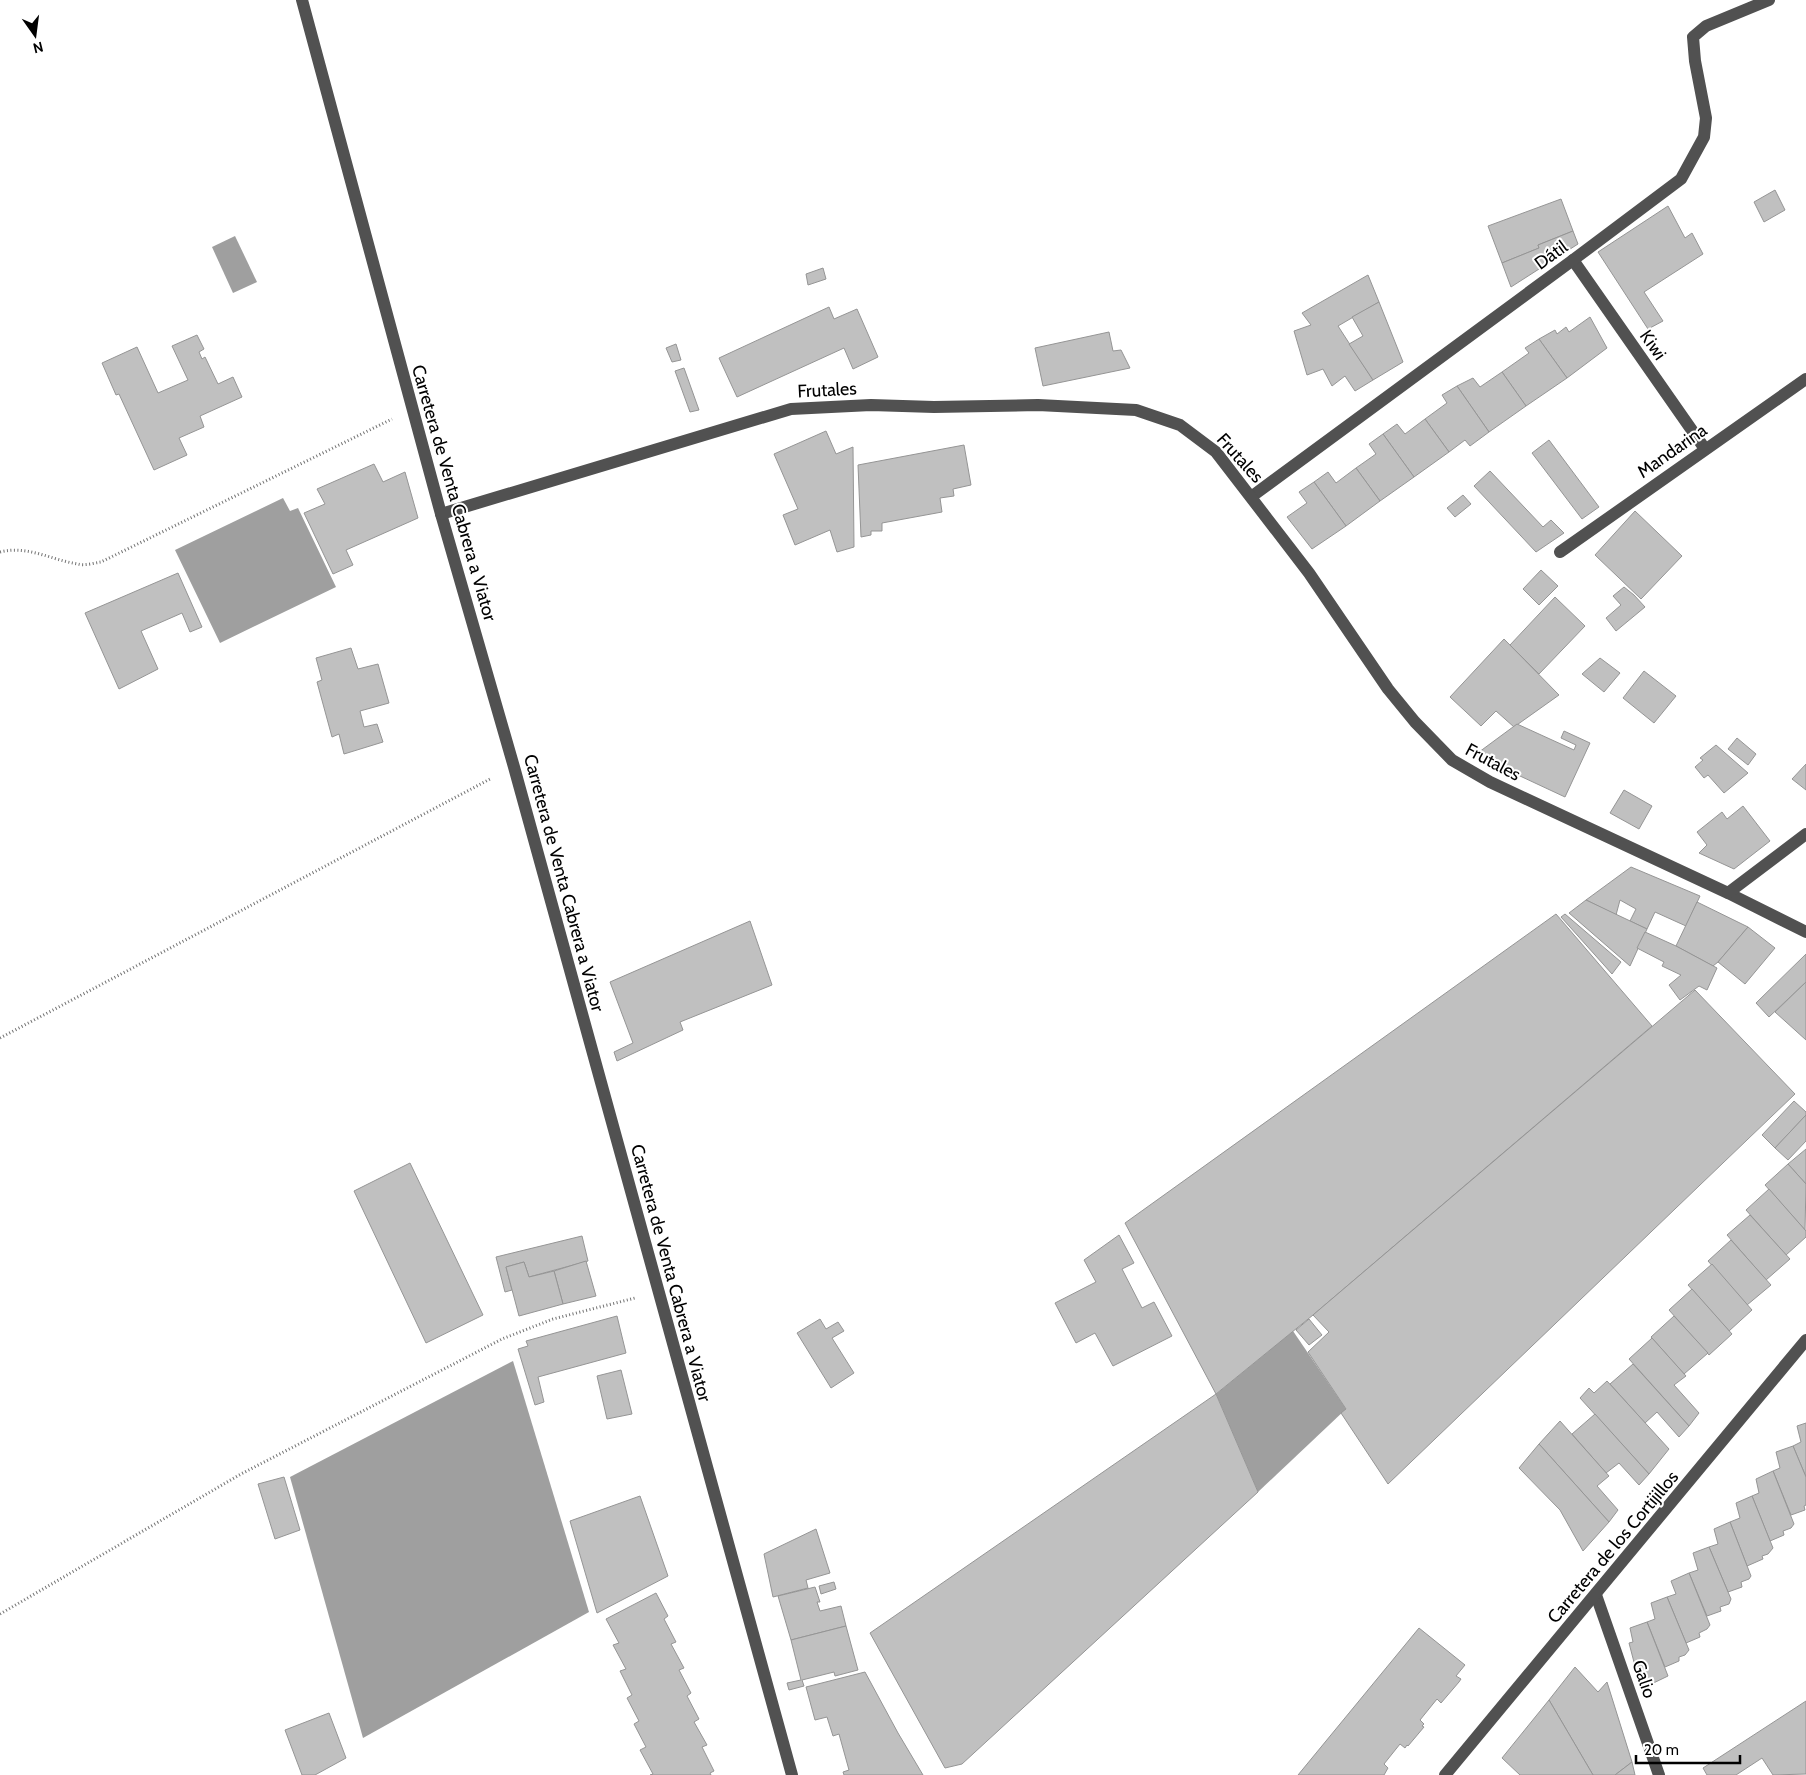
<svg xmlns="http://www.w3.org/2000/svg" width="1806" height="1775" font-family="Cabin,sans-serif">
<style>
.water{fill:#9f9f9f}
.building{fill:#c0c0c0;stroke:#959595}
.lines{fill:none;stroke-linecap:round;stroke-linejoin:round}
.path{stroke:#737373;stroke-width:3;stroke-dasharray:1 2.5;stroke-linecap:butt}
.minor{stroke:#515151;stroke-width:12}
.labels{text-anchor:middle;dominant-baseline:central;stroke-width:4;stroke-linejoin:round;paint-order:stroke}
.street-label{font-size:18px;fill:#000;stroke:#fff}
</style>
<rect width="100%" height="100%" fill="#fff"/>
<g class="water">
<path d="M235,236l22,46 -24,11 -21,-46z"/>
<path d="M283,498l7,13 8,-3 38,79 -116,56 -45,-93z"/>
<path d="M1293,1331l53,78 -88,83 -42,-98z"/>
<path d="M513,1361l76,251 -226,126 -73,-261z"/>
</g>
<g class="building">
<path d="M1775,190l10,20 -21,12 -10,-20z"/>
<path d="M1561,199l12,32 -35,14 1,3 -37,15 -14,-37z"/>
<path d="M1668,206l17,32 7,-5 11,21 -59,38 19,29 -15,8 -50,-77z"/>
<path d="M1573,231l5,13 -67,43 -9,-24 37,-15 -1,-3z"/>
<path d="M823,268l3,11 -18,6 -2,-11z"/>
<path d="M1368,275l11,27 -41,24 35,54 -18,11 -10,-15 -13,10 -9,-17 -16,6 -13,-44 17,-6 -9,-12z"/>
<path d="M1379,302l24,60 -30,18 -24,-36 14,-8 -11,-19z"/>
<path d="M829,307l5,12 23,-10 21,48 -25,12 -9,-21 -107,49 -18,-39z"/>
<path d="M1590,317l17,31 -40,30 -28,-39 16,-9 2,4 9,-7 3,5z"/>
<path d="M1109,332l4,19 8,-1 9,18 -87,18 -8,-38z"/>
<path d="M197,335l7,14 -5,3 3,7 3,-2 13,27 15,-7 9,20 -42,19 4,11 -25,11 8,17 -33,15 -35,-76 -3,1 -14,-32 35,-16 21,46 30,-13 -16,-34z"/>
<path d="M1539,339l28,39 -41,28 -24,-34 27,-19 -4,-5z"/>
<path d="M676,344l5,16 -9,2 -6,-14z"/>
<path d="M684,368l15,42 -9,2 -15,-41z"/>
<path d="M1502,372l24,34 -37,26 -32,-46 16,-8 7,9z"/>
<path d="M1457,386l32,46 -19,14 -5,-6 -16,12 -24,-33 22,-16 -5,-8z"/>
<path d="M1425,419l24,33 -35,25 -31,-43 14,-10 8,10z"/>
<path d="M826,431l10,23 17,-7 1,100 -17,5 -7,-22 -35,15 -12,-30 15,-6 -24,-55z"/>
<path d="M1383,434l31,43 -34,24 -24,-33 20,-14 -7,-10z"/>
<path d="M1549,440l50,67 -17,12 -50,-66z"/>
<path d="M964,445l7,40 -18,4 1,7 -14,2 2,14 -60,11v8h-11v4l-10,2 -3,-72z"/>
<path d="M374,464l9,18 22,-10 13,46 -72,32 7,15 -20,9 -29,-61 21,-9 -8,-15z"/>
<path d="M1356,468l24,33 -34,25 -32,-44 14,-10 8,11z"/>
<path d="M1490,471l53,56 8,-7 13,13 -28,19 -62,-66z"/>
<path d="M1314,482l32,44 -34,23 -25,-32 20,-14 -8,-11z"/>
<path d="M1463,495l8,9 -16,13 -8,-9z"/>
<path d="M1635,511l47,45 -41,43 -46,-44z"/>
<path d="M1541,570l17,16 -19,19 -16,-16z"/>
<path d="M178,573l24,54 -12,5 -8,-19 -41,18 17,38 -39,20 -34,-76z"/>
<path d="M1624,587l10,8 11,12 -29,24 -10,-13 15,-13 -8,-9z"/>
<path d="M1555,597l30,29 -46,48 -29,-29z"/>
<path d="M1504,639l55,56 -45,32 -18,-16 -15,15 -31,-29z"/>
<path d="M351,648l7,21 20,-5 11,39 -29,8 4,16 13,-3 6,18 -39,12 -5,-20 -7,3 -15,-55 5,-2 -6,-22z"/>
<path d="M1600,658l20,15 -16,19 -22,-18z"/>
<path d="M1644,671l32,25 -22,27 -31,-25z"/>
<path d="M1517,724l57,26 2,-5 -15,-7 3,-7 26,12 -25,54 -90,-42z"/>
<path d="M1737,738l19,16 -8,11 -20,-16z"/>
<path d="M1716,745l32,28 -24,20 -16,-18 -4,3 -9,-11 8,-7 -3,-2z"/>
<path d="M1806,764v26l-14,-11z"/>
<path d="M1624,790l28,16 -13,23 -29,-16z"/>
<path d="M1743,806l27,35 -36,28 -35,-16 8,-8 -10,-13 25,-20 5,7z"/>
<path d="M1631,867l69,29 -14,30 -31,-14 -8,17 -17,-8 6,-12 -16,-9 -4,15 -30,-15z"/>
<path d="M1586,900l61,29 -17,37 -61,-53z"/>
<path d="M1697,902l51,25 -30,35 -5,4 -37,-20z"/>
<path d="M1556,914l96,112 -339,289 -97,79 -91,-171z"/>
<path d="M1565,914l56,48 -9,12 -51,-57z"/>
<path d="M750,921l22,64 -92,37 3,8 -66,31 -3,-9 19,-9 -23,-61z"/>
<path d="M1748,927l27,21 -30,36 -27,-22z"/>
<path d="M1645,932l31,14 41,22 -10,22 -8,-4 -19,14 -11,-15 12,-10 -19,-9 2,-4 -27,-14z"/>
<path d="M1806,954v28l-37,35 -13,-14z"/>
<path d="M1806,982v58l-31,-28z"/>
<path d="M1695,990l100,104 -407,390 -47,-71 5,-4 -38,-57 21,-20 -16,-17z"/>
<path d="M1794,1101l12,11v3l-31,33 -13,-13z"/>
<path d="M1806,1115v26l-18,19 -13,-12z"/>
<path d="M1806,1149v35l-18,-20z"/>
<path d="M410,1163l73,152 -57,28 -72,-152z"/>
<path d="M1788,1164l18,20 -1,46 -40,-45z"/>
<path d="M1769,1189l37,42v6l-20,18 -40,-45z"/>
<path d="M1750,1215l40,44 -24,21 -39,-45z"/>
<path d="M1119,1235l15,28 -12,6 20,39 12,-6 18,34 -59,30 -18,-33 -19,10 -21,-40 41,-21 -12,-22z"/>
<path d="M582,1236l6,25 -59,16 -5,-15 -18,5 6,23 -7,2 -9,-35z"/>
<path d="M1731,1240l40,45 -24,20 -39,-44z"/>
<path d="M586,1261l10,35 -33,8 -9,-33z"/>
<path d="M524,1262l5,15 25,-6 9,33 -44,12 -13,-49z"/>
<path d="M1712,1264l40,46 -23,21 -41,-46z"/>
<path d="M1692,1289l40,45 -23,21 -40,-45z"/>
<path d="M617,1316l9,37 -88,24 6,25 -9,3 -17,-56 10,-3 -2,-5z"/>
<path d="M1674,1316l34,37 -24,21 -33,-37z"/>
<path d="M820,1319l6,10 12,-7 6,9 -12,7 22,35 -23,15 -34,-55z"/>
<path d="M1309,1319l13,16 -13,10 -13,-15z"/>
<path d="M1652,1338l34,38 -12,9 25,28 -10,13 -60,-67z"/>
<path d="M1633,1364l56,62 -10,11 -22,-25 -12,11 -35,-39z"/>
<path d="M621,1370l11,44 -25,5 -10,-43z"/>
<path d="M1607,1381l62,68 -20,25 -69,-76 9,-10 5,5z"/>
<path d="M1216,1394l42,98 -296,272 -17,4 -75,-135z"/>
<path d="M1595,1414l54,60 -10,11 -20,-22 -13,10 -34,-39z"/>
<path d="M1560,1421l49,55 -12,10 21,24 -9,12 -70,-78z"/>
<path d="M1806,1423v54l-13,-31 8,-4 -4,-16z"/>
<path d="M1539,1444l70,78 -26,29 -23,-41 -41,-42z"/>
<path d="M1793,1446l13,31v28l-2,1 1,4 -14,5 -18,-44 7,-3 -4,-16z"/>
<path d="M1773,1471l21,53 -3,4 -8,3 1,4 -14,6 -18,-45 7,-3 -3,-14z"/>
<path d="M284,1477l16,53 -25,9 -17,-55z"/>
<path d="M640,1496l28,80 -71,37 -27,-92z"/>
<path d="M1752,1496l21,52 -5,6 -6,2 1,3 -16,7 -17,-44 10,-4 -4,-15z"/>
<path d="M1730,1522l21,54 -2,3 -8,3 1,5 -14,5 -19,-45 9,-3 -4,-15z"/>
<path d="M816,1529l14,44 -24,7 2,8 -35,9 -9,-43z"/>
<path d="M1709,1547l22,52 -2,5 -9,3 1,4 -14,5 -18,-43 9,-3 -5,-17z"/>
<path d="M1689,1573l21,52 -3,4 -8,4 1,4 -14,6 -19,-46 9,-3 -5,-13z"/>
<path d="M834,1582l2,7 -15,5 -2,-8z"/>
<path d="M815,1587l5,15h-3l3,9 21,-5 5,20 -55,14 -13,-44z"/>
<path d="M656,1593l12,23 -4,3 12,23 -5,2 13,24 -5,2 12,23 -4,3 12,23 -5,3 13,23 -5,2 12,24 -4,2 1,2h-61l3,-1 -13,-24 6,-3 -12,-23 5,-3 -12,-23 5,-3 -12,-24 6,-2 -13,-24 6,-2 -13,-24z"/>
<path d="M1667,1597l22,53 -4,5 -6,2v4l-14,6 -18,-45 8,-3 -4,-16z"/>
<path d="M1647,1622l21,54 -27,13 -12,-46 4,-1 -3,-14z"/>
<path d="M846,1626l12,44 -23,6 -1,-4 -32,8 2,6 -15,4 -2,-7 14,-3 -10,-40z"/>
<path d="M1419,1628l46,37 -9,11 5,3 -2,3 -18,21 -4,-4 -17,21 4,4 -2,2 2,1 -16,19 -1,-1 -2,3 -5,-4 -16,20 4,4 -4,7h-86z"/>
<path d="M1575,1667l23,25 9,-10 25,80 -17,13h-22l-44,-75z"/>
<path d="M865,1672l33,61 25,42h-79l-1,-3 6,-2 -10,-36 -6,2 -6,-19 -12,3 -9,-33z"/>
<path d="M1549,1700l44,75h-73l-18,-17z"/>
<path d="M1806,1701v73l-33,1 -11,-17 -26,17h-29l-4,-7z"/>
<path d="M329,1713l17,45 -31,17h-13l-17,-45z"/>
<path d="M1632,1762l3,13h-20z"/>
</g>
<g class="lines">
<g class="path">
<path d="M0,552c28,-7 51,8 78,12 7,2 16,-1 23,-2l291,-143"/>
<path d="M0,1038l492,-260"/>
<path d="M0,1614l241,-140 261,-135 51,-20 82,-21"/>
</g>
<g class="minor">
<path d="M302,0l139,514 73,253 278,1008"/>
<path d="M1573,260l132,189"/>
<path d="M1251,497l322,-237 108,-81 23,-42 2,-19 -11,-57 -2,-24 13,-11 63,-26"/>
<path d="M441,514l350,-105 80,-4 63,2 104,-2 98,5 44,15 36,27 93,121 79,116 27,33 37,38 38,22 238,111 78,39"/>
<path d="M1560,552l246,-173"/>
<path d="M1728,893l78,-59"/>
<path d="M1596,1595l63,180"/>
<path d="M1445,1775l361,-435"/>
</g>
</g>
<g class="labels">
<g class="street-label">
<text transform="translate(1551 255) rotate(-36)">Dátil</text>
<text transform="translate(1653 345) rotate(55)">Kiwi</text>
<text transform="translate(827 390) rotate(-3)">Frutales</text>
<text transform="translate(1672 451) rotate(-35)">Mandarina</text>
<text transform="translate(1240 458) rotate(48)">Frutales</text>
<text transform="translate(454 493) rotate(74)">Carretera de Venta Cabrera a Viator</text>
<text transform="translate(1493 762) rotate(28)">Frutales</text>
<text transform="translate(564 883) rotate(75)">Carretera de Venta Cabrera a Viator</text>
<text transform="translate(671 1273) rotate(75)">Carretera de Venta Cabrera a Viator</text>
<text transform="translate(1613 1547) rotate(-50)">Carretera de los Cortijillos</text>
<text transform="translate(1644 1679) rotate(71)">Galio</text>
</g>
</g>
<g transform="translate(35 35) rotate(166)" stroke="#ffffff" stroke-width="4" paint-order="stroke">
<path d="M0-4L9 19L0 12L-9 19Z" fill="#000000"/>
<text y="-8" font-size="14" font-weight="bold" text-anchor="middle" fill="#000000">N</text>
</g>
<path d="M1636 1755v8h104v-8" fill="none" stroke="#000000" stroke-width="2.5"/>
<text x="1644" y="1755" font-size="15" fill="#000000" stroke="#ffffff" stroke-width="4" paint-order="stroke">20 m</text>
</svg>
